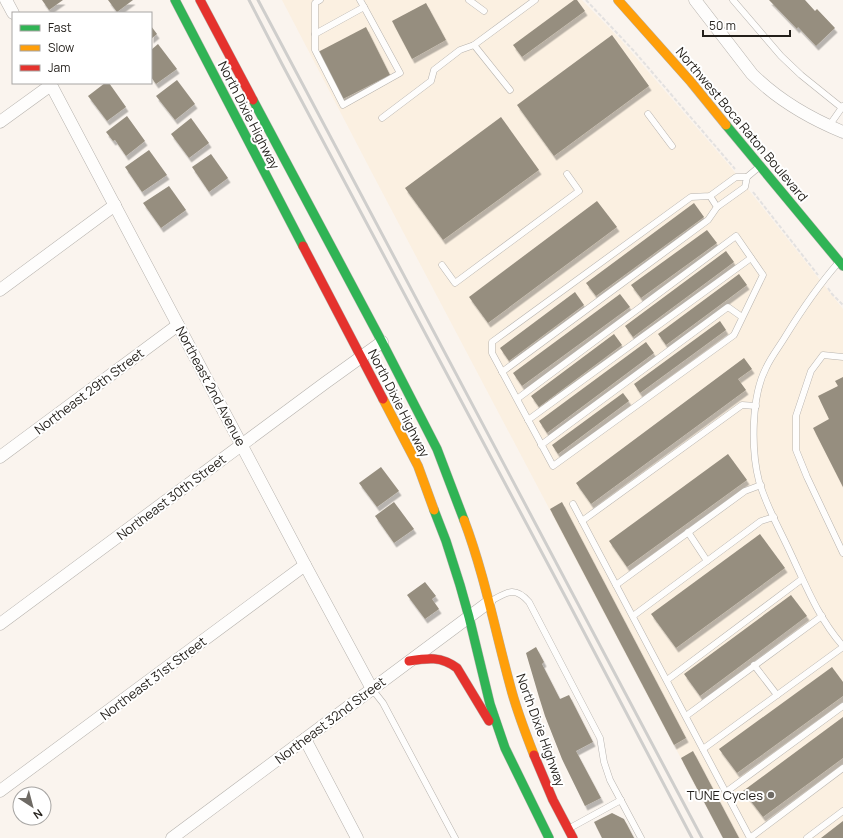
<svg xmlns="http://www.w3.org/2000/svg" width="843" height="838" font-family="Manrope,sans-serif">
<style>
.built{fill:#fbf0e1}
.building{fill:#968e7f;filter:url(#shadow)}
.lines{fill:none;stroke-linecap:round;stroke-linejoin:round}
.lane-casing{stroke:#b6b2ad;stroke-width:7}
.street-casing{stroke:#b6b2ad;stroke-width:13}
.fast-casing{stroke:#b6b2ad;stroke-width:10}
.slow-casing{stroke:#b6b2ad;stroke-width:10}
.jam-casing{stroke:#b6b2ad;stroke-width:10}
.path{stroke:#e3e1e0;stroke-width:2;stroke-dasharray:4 2;stroke-linecap:butt}
.lane{stroke:#fefdfc;stroke-width:6}
.street{stroke:#fefdfc;stroke-width:12}
.fast{stroke:#30b455;stroke-width:9}
.slow{stroke:#ff9f0a;stroke-width:9}
.jam{stroke:#e5322d;stroke-width:9}
.rail{stroke:#cfcecc;stroke-width:3}
.poi-dot{fill:#6e6a64;stroke:#fff;stroke-width:1.5}
.labels{text-anchor:middle;dominant-baseline:central;stroke-width:4;stroke-linejoin:round;paint-order:stroke}
.street-label{font-size:13px;fill:#231f1a;stroke:#fff}
.poi-label{font-size:13px;fill:#231f1a;stroke:#fff;text-anchor:end}
</style>
<defs>
<filter id="shadow"><feDropShadow dx="2.5" dy="4.5" stdDeviation="0" flood-color="#0004"/></filter>
</defs>
<rect width="100%" height="100%" fill="#faf4ee"/>
<path class="built" d="M282,0h300l39,40 108,125 114,144v529h-120l-352,-667z"/>
<g class="building">
<path d="M42,0h21l-14,10z"/>
<path d="M108,0h25l-16,12z"/>
<path d="M574,0h3l8,11 -63,46 -9,-12z"/>
<path d="M769,0h36l10,11 2,-2 18,19 -19,18 -18,-19 -1,2z"/>
<path d="M426,3l20,37 -34,19 -20,-38z"/>
<path d="M151,26l6,8 -6,5z"/>
<path d="M366,27l24,48 -47,24 -25,-47z"/>
<path d="M612,35l37,51 -95,70 -37,-51z"/>
<path d="M158,44l19,25 -21,15 -5,-7v-27z"/>
<path d="M177,80l18,24 -20,16 -19,-24z"/>
<path d="M105,83h4l17,24 -19,14 -19,-25z"/>
<path d="M127,116l18,25 -19,15 -11,-16 -2,1 -7,-9z"/>
<path d="M501,117l38,53 -96,70 -38,-52z"/>
<path d="M191,118l18,25 -20,15 -18,-24z"/>
<path d="M149,150l18,25 -25,17 -17,-25z"/>
<path d="M211,154l17,24 -19,14 -17,-25z"/>
<path d="M169,186l17,24 -25,18 -18,-25z"/>
<path d="M597,201l20,26 -129,96 -19,-26z"/>
<path d="M694,203l10,14 -108,79 -10,-13z"/>
<path d="M707,230l10,13 -76,55 -10,-13z"/>
<path d="M726,251l8,11 -101,75 -8,-11z"/>
<path d="M739,274l8,11 -81,60 -8,-11z"/>
<path d="M575,292l9,13 -75,56 -9,-13z"/>
<path d="M620,294l10,13 -108,79 -9,-13z"/>
<path d="M720,321l6,9 -86,63 -6,-9z"/>
<path d="M614,334l8,11 -83,62 -8,-11z"/>
<path d="M646,342l8,11 -107,80 -8,-12z"/>
<path d="M744,358l8,11 -14,10 8,11 -155,114 -15,-21z"/>
<path d="M843,377v110l-30,-59 16,-9 -11,-23 20,-10 -3,-5z"/>
<path d="M623,393l6,8 -71,53 -6,-9z"/>
<path d="M728,454l19,26 -120,87 -18,-26z"/>
<path d="M381,467l18,24 -22,16 -18,-24z"/>
<path d="M394,502l20,27 -20,14 -19,-27z"/>
<path d="M562,502l124,236 -12,7 -124,-236z"/>
<path d="M760,534l25,34 -109,80 -25,-34z"/>
<path d="M425,582l11,14 -4,3 7,10 -14,10 -18,-24z"/>
<path d="M791,595l16,21 -107,80 -16,-22z"/>
<path d="M536,647l8,15 -2,2 18,35 9,-4 24,47 -17,9 25,47 -16,8 -23,-47 -17,-43 -6,-19 -13,-44z"/>
<path d="M832,667l11,15v14l-106,77 -18,-24z"/>
<path d="M843,717v41l-80,59 -20,-26z"/>
<path d="M693,751l46,87h-16l-42,-80z"/>
<path d="M612,813l12,6 10,19h-32l-8,-16z"/>
<path d="M843,821v17h-22z"/>
</g>
<g class="lines">
<g class="lane-casing">
<g id="lane">
<path d="M360,0l4,7"/>
<path d="M469,0l15,11"/>
<path d="M733,0l48,56 20,19 41,33"/>
<path d="M364,7l36,66 -57,32 -28,-55v-16z"/>
<path d="M315,34v-31l5,-3"/>
<path d="M510,90l-36,-45 61,-45"/>
<path d="M648,114l24,32"/>
<path d="M382,118l49,-37 3,-11 26,-20 14,-5"/>
<path d="M829,126l14,-20"/>
<path d="M717,207l28,-20 2,-10"/>
<path d="M838,263c-20,23 -37,48 -53,74 -6,10 -14,20 -19,31 -15,29 -15,82 -7,113 7,25 21,49 32,73 15,32 28,65 52,92"/>
<path d="M442,265l13,18 124,-92 -12,-17"/>
<path d="M843,357l-20,-2 -12,16 -15,45v34l11,27 36,76"/>
<path d="M502,372l206,-152 9,-13 -7,-11"/>
<path d="M517,399l219,-163 27,39 -29,60 -181,131 -61,-113v-11l199,-145 19,-1 26,-19h11l12,-10"/>
<path d="M528,420l223,-162"/>
<path d="M541,445l187,-138 14,10"/>
<path d="M573,504l177,334"/>
<path d="M582,521l160,-116 14,1"/>
<path d="M688,532l19,29"/>
<path d="M616,585l129,-94 16,-6"/>
<path d="M491,601c16,-9 24,-15 38,1l71,136 4,24 6,18 31,58"/>
<path d="M633,616l128,-95 13,-4"/>
<path d="M754,665l23,30"/>
<path d="M667,680l135,-101"/>
<path d="M372,689l11,14 72,135"/>
<path d="M686,716l136,-100"/>
<path d="M703,749l140,-102"/>
<path d="M726,792l117,-86"/>
<path d="M570,828l51,-28"/>
<path d="M750,838l93,-70"/>
<path d="M807,838l36,-27"/>
</g>
</g>
<g class="street-casing">
<g id="street">
<path d="M6,0l7,13"/>
<path d="M695,0l57,74c26,26 57,44 91,58"/>
<path d="M50,83l255,482 67,124"/>
<path d="M0,122l51,-37"/>
<path d="M0,290l115,-85"/>
<path d="M0,457l178,-132"/>
<path d="M0,624l325,-241 57,-41"/>
<path d="M305,739l52,99"/>
<path d="M0,791l305,-226"/>
<path d="M172,838l317,-236"/>
</g>
</g>
<g class="fast-casing">
<g id="fast">
<path d="M175,0l128,246"/>
<path d="M253,100l129,242 55,107 27,71"/>
<path d="M726,125l117,141"/>
<path d="M434,510l12,31 14,44 9,32 21,87 15,44 44,90"/>
</g>
</g>
<g class="slow-casing">
<g id="slow">
<path d="M618,0l73,82 35,43"/>
<path d="M383,399l35,67 16,44"/>
<path d="M464,520c20,53 31,110 46,165 6,24 15,47 24,70"/>
</g>
</g>
<g class="jam-casing">
<g id="jam">
<path d="M200,0l53,100"/>
<path d="M303,246l80,153"/>
<path d="M409,661c19,-3 32,-5 48,7l32,53"/>
<path d="M534,755l19,45 20,38"/>
</g>
</g>
<g class="path">
<path d="M586,0l48,51 101,118"/>
<path d="M753,192l65,83"/>
<path d="M828,288l4,6 11,11"/>
</g>
<use href="#lane" class="lane"/>
<use href="#street" class="street"/>
<use href="#fast" class="fast"/>
<use href="#slow" class="slow"/>
<use href="#jam" class="jam"/>
<g class="rail">
<path d="M249,0l33,64 284,534 126,240"/>
<path d="M258,0l444,838"/>
</g>
</g>
<circle class="poi-dot" cx="771" cy="795" r="4"/>
<g class="labels">
<g class="street-label">
<text transform="translate(249 115) rotate(63)">North Dixie Highway</text>
<text transform="translate(742 124) rotate(50)">Northwest Boca Raton Boulevard</text>
<text transform="translate(211 386) rotate(62)">Northeast 2nd Avenue</text>
<text transform="translate(89 391) rotate(-37)">Northeast 29th Street</text>
<text transform="translate(399 403) rotate(63)">North Dixie Highway</text>
<text transform="translate(171 497) rotate(-37)">Northeast 30th Street</text>
<text transform="translate(153 678) rotate(-37)">Northeast 31st Street</text>
<text transform="translate(330 720) rotate(-37)">Northeast 32nd Street</text>
<text transform="translate(541 730) rotate(70)">North Dixie Highway</text>
</g>
<g class="poi-label">
<text x="763" y="795">TUNE Cycles</text>
</g>
</g>
<rect x="12" y="12" width="140" height="72" fill="#ffffff" stroke="#a7a5a3"/>
<rect x="20" y="25" width="20" height="6" fill="#30b455" stroke="#a7a5a3"/>
<text x="48" y="32" font-size="12" fill="#231f1a">Fast</text>
<rect x="20" y="45" width="20" height="6" fill="#ff9f0a" stroke="#a7a5a3"/>
<text x="48" y="52" font-size="12" fill="#231f1a">Slow</text>
<rect x="20" y="65" width="20" height="6" fill="#e5322d" stroke="#a7a5a3"/>
<text x="48" y="72" font-size="12" fill="#231f1a">Jam</text>
<g transform="translate(32 806) rotate(144)"><circle r="19" fill="#ffffff" stroke="#a7a5a3"/>
<path d="M0-3L7 15L0 10L-7 15Z" fill="#6e6a64"/>
<text y="-6" font-size="11" font-weight="bold" text-anchor="middle" fill="#231f1a">N</text>
</g>
<path d="M703 30v6h87v-6" fill="none" stroke="#231f1a" stroke-width="2"/>
<text x="709" y="30" font-size="12" fill="#231f1a" stroke="#ffffff" stroke-width="3" paint-order="stroke">50 m</text>
</svg>
